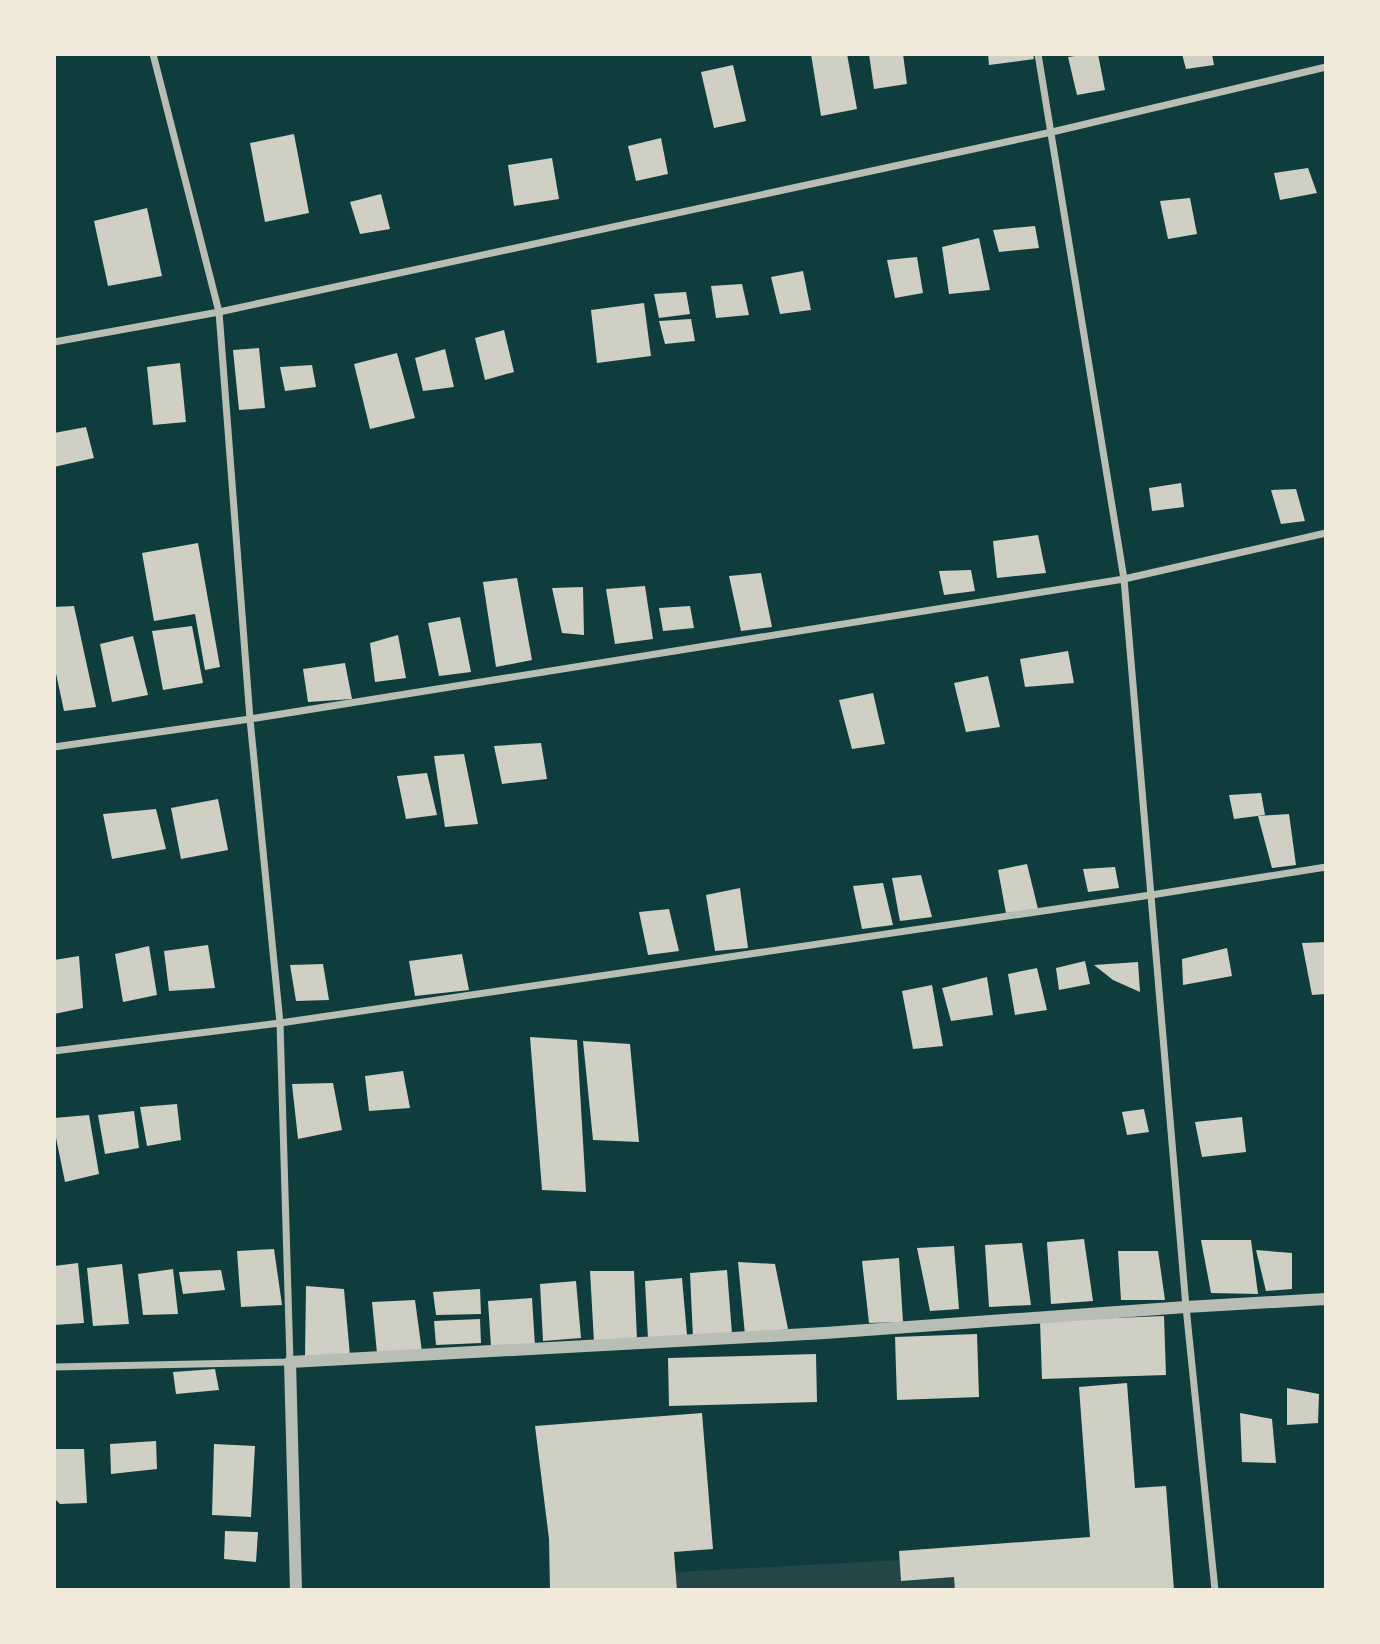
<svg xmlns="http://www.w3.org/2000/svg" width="1380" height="1644" font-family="'Asap Condensed',sans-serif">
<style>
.green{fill:#244646}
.building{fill:#cfcfc3}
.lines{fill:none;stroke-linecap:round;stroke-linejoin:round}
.minor{stroke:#b8beb3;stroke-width:7}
.tertiary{stroke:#b8beb3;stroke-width:12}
</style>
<rect width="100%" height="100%" fill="#0f3d3e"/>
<path class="green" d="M900,1560l1,21 53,-4 1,13h-278l-1,-18z"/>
<g class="building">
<path d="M811,54h36l10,55 -36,7z"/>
<path d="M869,54h34l4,30 -33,5z"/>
<path d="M988,54h45l1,5 -45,6z"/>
<path d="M1090,54h8l7,36 -28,5 -9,-38z"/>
<path d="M1182,54h30l2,11 -28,4z"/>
<path d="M733,65l13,56 -32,7 -13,-56z"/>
<path d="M294,134l15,79 -44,9 -15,-79z"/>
<path d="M661,138l7,36 -32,7 -8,-35z"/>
<path d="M552,158l7,41 -45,7 -6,-41z"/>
<path d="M1308,168l9,25 -37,7 -6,-27z"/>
<path d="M381,194l9,35 -30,5 -10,-32z"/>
<path d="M1190,198l7,36 -29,5 -8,-38z"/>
<path d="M147,208l15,68 -54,10 -14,-65z"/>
<path d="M1035,226l4,22 -40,4 -6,-22z"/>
<path d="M979,238l11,52 -41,4 -7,-47z"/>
<path d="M917,257l6,36 -28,5 -8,-38z"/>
<path d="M803,271l8,39 -31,4 -9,-37z"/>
<path d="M742,284l7,31 -33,3 -5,-32z"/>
<path d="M686,292l4,22 -31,4 -5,-24z"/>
<path d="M644,303l7,53 -54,7 -6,-53z"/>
<path d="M691,319l4,22 -30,3 -6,-23z"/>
<path d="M504,330l10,42 -29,8 -10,-42z"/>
<path d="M259,348l6,60 -26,2 -6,-60z"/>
<path d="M445,349l9,38 -31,4 -8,-33z"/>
<path d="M397,353l18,65 -45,11 -16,-65z"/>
<path d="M180,363l6,59 -33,3 -6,-58z"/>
<path d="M312,365l4,22 -31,4 -5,-24z"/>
<path d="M86,427l8,31 -40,9v-34z"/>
<path d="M1181,483l3,24 -32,4 -3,-23z"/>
<path d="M1296,489l9,32 -24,3 -10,-34z"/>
<path d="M1038,535l8,38 -49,5 -4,-37z"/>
<path d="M198,543l22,124 -15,3 -10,-56 -41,7 -12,-68z"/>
<path d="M971,570l4,21 -31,4 -5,-24z"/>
<path d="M761,573l11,54 -31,4 -12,-55z"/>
<path d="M517,578l15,82 -36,7 -13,-85z"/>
<path d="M645,586l8,53 -38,5 -9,-55z"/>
<path d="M583,587l1,48 -22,-2 -10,-45z"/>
<path d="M74,606l22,101 -32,4 -10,-47v-57z"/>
<path d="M690,606l4,22 -31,3 -4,-23z"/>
<path d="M460,617l11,55 -32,4 -11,-53z"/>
<path d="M192,626l11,57 -40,7 -11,-59z"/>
<path d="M398,635l8,43 -31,4 -5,-39z"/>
<path d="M133,636l15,59 -36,7 -12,-58z"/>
<path d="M1068,651l6,32 -49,4 -5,-28z"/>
<path d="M345,663l7,36 -44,3 -5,-33z"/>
<path d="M988,676l12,51 -34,5 -12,-49z"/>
<path d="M873,693l12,51 -33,5 -13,-49z"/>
<path d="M541,743l6,36 -45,5 -8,-38z"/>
<path d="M464,754l14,70 -33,3 -11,-71z"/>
<path d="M427,773l10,42 -31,4 -9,-43z"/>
<path d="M1261,793l4,22 -31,4 -5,-24z"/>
<path d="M218,799l10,51 -47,9 -10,-51z"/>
<path d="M156,809l10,40 -54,10 -9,-45z"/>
<path d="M1289,814l7,51 -24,3 -14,-52z"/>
<path d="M1027,864l11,45 -32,4 -8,-43z"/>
<path d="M1115,867l4,21 -31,4 -5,-23z"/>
<path d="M921,875l11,42 -32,4 -8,-43z"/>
<path d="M883,883l10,42 -31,4 -9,-43z"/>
<path d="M740,888l8,60 -33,3 -9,-56z"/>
<path d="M669,909l10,42 -31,4 -9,-43z"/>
<path d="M1326,942v52l-14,1 -10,-52z"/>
<path d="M208,945l7,43 -46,3 -5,-40z"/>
<path d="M149,946l8,49 -34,7 -8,-48z"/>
<path d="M1227,948l5,28 -49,9 -1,-26z"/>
<path d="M462,954l7,36 -54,6 -6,-35z"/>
<path d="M79,956l4,52 -29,6v-54z"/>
<path d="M1085,961l5,23 -31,6 -3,-22z"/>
<path d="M1138,962l2,30 -27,-12 -19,-15z"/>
<path d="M323,964l6,36 -33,1 -6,-36z"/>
<path d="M1037,968l10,42 -32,5 -7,-41z"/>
<path d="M987,977l6,38 -42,6 -9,-33z"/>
<path d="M932,985l11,61 -30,3 -11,-58z"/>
<path d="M530,1037l47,3 9,152 -44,-2z"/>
<path d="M583,1041l47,3 9,98 -46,-2z"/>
<path d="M403,1071l7,37 -41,3 -4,-35z"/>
<path d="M333,1083l9,47 -44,9 -6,-55z"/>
<path d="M177,1104l4,36 -34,6 -7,-39z"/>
<path d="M1144,1109l5,23 -22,3 -5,-23z"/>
<path d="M134,1111l5,37 -34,6 -7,-39z"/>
<path d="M89,1115l10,59 -34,8 -11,-54v-10z"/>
<path d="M1242,1117l4,35 -44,5 -7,-35z"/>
<path d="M1084,1239l9,62 -42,3 -4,-62z"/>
<path d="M1201,1240h50l7,54 -47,-1z"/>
<path d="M1022,1243l9,62 -42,2 -4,-62z"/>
<path d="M954,1246l5,63 -29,2 -13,-63z"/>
<path d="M274,1249l8,56 -41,2 -4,-56z"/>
<path d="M1256,1250l36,3v36l-26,2z"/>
<path d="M1118,1251h40l7,49h-44z"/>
<path d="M899,1258l4,64 -34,1 -7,-62z"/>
<path d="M738,1262l37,2 13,65 -43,6z"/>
<path d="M78,1263l6,60 -30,2v-59z"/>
<path d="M122,1264l7,60 -36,2 -6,-58z"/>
<path d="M173,1269l5,45 -35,1 -5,-41z"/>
<path d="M221,1270l4,20 -42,4 -4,-22z"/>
<path d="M727,1270l5,64 -39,4 -3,-65z"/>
<path d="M590,1271h44l3,69 -43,2z"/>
<path d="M682,1278l5,57 -39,4 -3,-58z"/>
<path d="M576,1281l5,57 -38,3 -3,-57z"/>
<path d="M306,1286l38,3 6,67 -45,1z"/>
<path d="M480,1289l1,25 -45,1 -3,-23z"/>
<path d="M532,1298l3,48 -44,1 -3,-46z"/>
<path d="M415,1300l7,52 -45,1 -5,-51z"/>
<path d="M1164,1316l2,59 -124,4 -2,-58z"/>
<path d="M480,1319l1,24 -45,2 -2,-24z"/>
<path d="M977,1334l2,63 -82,3 -2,-63z"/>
<path d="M816,1354l1,48 -148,4 -1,-48z"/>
<path d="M215,1369l4,21 -43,4 -3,-22z"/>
<path d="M1127,1383l8,105 31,-2 8,104h-219l-1,-13 -53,4 -2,-30 191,-14 -11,-150z"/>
<path d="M1287,1388l32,6 -1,29 -31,2z"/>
<path d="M702,1413l11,136 -39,3 3,38h-127l-1,-51 -14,-113z"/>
<path d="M1240,1413l32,6 4,44 -34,-1z"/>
<path d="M156,1441l1,28 -46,5 -1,-30z"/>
<path d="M214,1444l41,2 -4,71 -39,-2z"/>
<path d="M54,1449h30l3,54 -27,1 -6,-6z"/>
<path d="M225,1531l33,1 -2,30 -32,-3z"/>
</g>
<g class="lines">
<g class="minor">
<path d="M1038,54l86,525 62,728 29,283"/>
<path d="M54,342l165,-30 833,-180 274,-65"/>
<path d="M54,747l196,-28 874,-140 202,-46"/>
<path d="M54,1051l226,-28 871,-128 175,-28"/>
<path d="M54,1367l236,-5 -10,-339 -30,-304 -31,-407 -66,-258"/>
</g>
<path class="tertiary" d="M296,1590l-6,-228 535,-29 361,-26 140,-8"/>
</g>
<rect width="1380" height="1644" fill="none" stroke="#f1e9da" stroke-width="112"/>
</svg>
